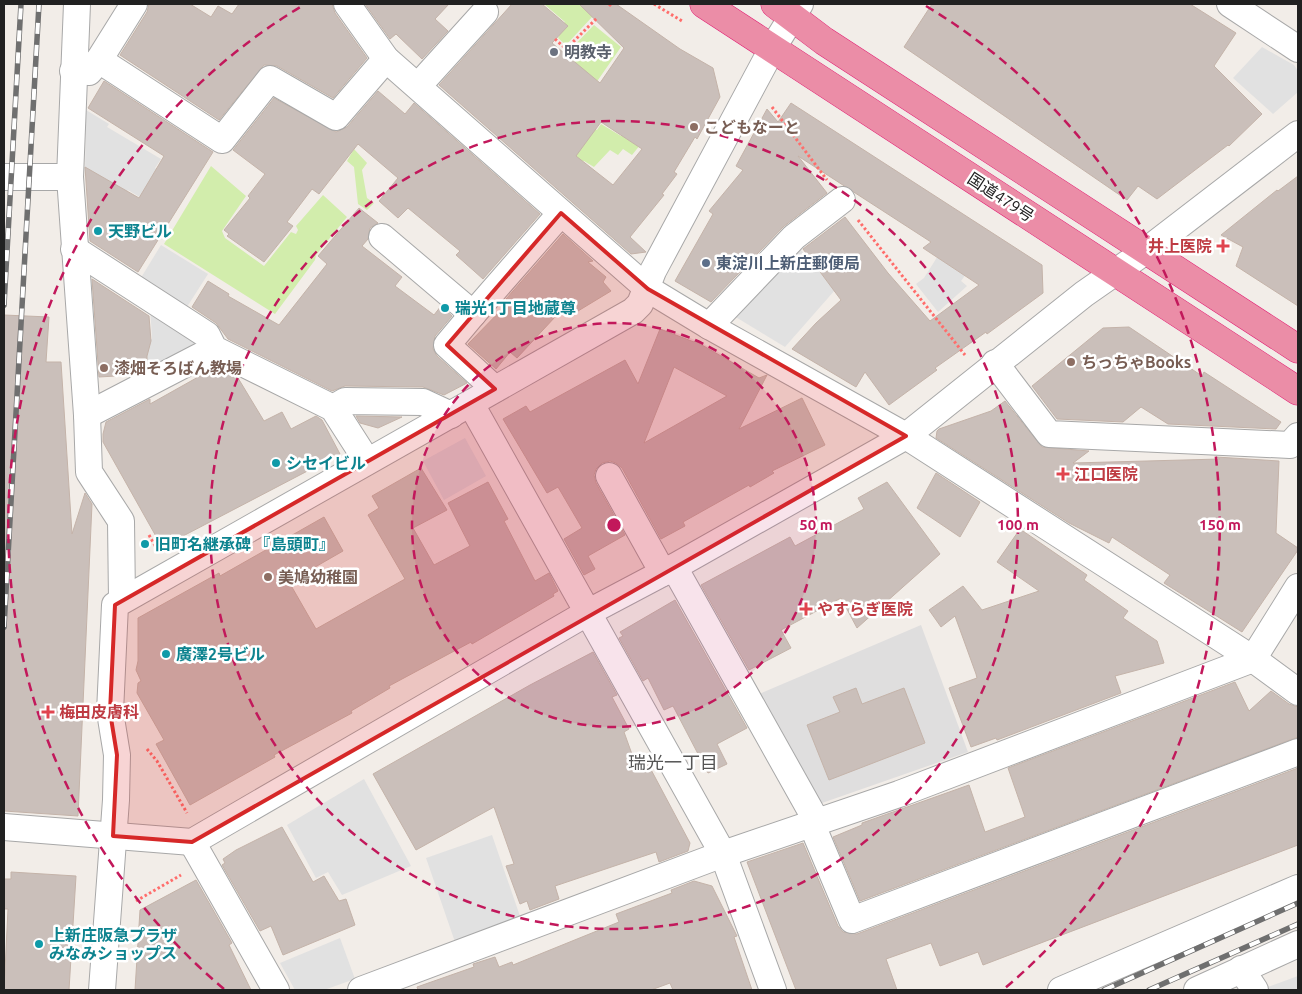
<svg xmlns="http://www.w3.org/2000/svg" width="1302" height="994" font-family="Ubuntu,'Noto Sans JP',sans-serif">
<style>
.residential{fill:#dfdede}
.grass{fill:#d2edac}
.parking{fill:#e1e1e1}
.building{fill:#cabfba;stroke:#c4b3a9;fill-rule:evenodd}
.lines{fill:none;stroke-linecap:round;stroke-linejoin:round}
.minor-casing{stroke:#a8a8a8;stroke-width:28}
.highway-casing{stroke:#e22275;stroke-width:29}
.path{stroke:#ff6d6b;stroke-width:3;stroke-dasharray:2.5 2.5;stroke-linecap:butt}
.minor{stroke:#fff;stroke-width:26}
.highway{stroke:#eb8da7;stroke-width:28}
.rail-casing{stroke:#6f6f6f;stroke-width:5.5}
.rail{stroke:#fff;stroke-width:4;stroke-dasharray:11;stroke-linecap:butt}
.marked{fill:#d62828;fill-opacity:0.2;stroke:#d62828;stroke-width:4;stroke-linejoin:round}
.ring{fill:none;stroke:#c2185b;stroke-width:2.5;stroke-dasharray:9 6}
.worship-dot{fill:#6b7280;stroke:#fff;stroke-width:2}
.education-dot{fill:#8d6e63;stroke:#fff;stroke-width:2}
.culture-dot{fill:#0f9aa8;stroke:#fff;stroke-width:2}
.health-dot{fill:#e0444e;stroke:#fff;stroke-width:2}
.service-dot{fill:#5c6f8a;stroke:#fff;stroke-width:2}
.labels{text-anchor:middle;dominant-baseline:central;stroke-width:5;stroke-linejoin:round;paint-order:stroke}
.worship-label{font-size:16px;font-weight:bold;fill:#5b616d;stroke:#fff;text-anchor:start}
.education-label{font-size:16px;font-weight:bold;fill:#785e54;stroke:#fff;text-anchor:start}
.street-label{font-size:16px;fill:#212121;stroke:#fff}
.culture-label{font-size:16px;font-weight:bold;fill:#0d838f;stroke:#fff;text-anchor:start}
.health-label{font-size:16px;font-weight:bold;fill:#be3a42;stroke:#fff;text-anchor:start}
.service-label{font-size:16px;font-weight:bold;fill:#4e5e75;stroke:#fff;text-anchor:start}
.neighbourhood-label{font-size:18px;fill:#545454;stroke:#fff}
.centre{fill:#c2185b;stroke:#fff;stroke-width:2.5}
.ring-label{font-size:15px;text-anchor:middle;font-weight:bold;fill:#c2185b;stroke:#fff;stroke-width:5;stroke-linejoin:round;paint-order:stroke}
</style>
<rect width="100%" height="100%" fill="#f2ede8"/>
<path class="residential" d="M921,625l47,127 -146,51 -10,-4 -55,-104z"/>
<g class="grass">
<path d="M544,4h37l12,12 -27,29 -8,-7 1,-2 -2,-6 8,-8z"/>
<path d="M594,25l27,22 -46,66 -3,-53 -5,-7z"/>
<path d="M587,123l10,7 4,-6 20,12 10,-13 14,16 -13,16 -9,-6 -5,6 -8,-5 -16,17 -10,-6 -3,1 -24,-18z"/>
<path d="M354,149l13,14 -5,7 5,28 7,5 -7,7 -9,-6 -4,-37 -7,-6z"/>
<path d="M211,166l35,30 -24,35 3,7 39,28 27,-34 5,2 2,-4 -2,-4 27,-31 24,22 -31,38 -1,5 -40,54 -111,-70z"/>
</g>
<g class="parking">
<path d="M1262,47l32,18 4,6v21l-25,22 -40,-36z"/>
<path d="M86,110l23,14 -2,3 54,32 -6,9 10,6 -17,28 -20,-12 -6,9 -37,-23z"/>
<path d="M794,242l41,48 -50,57 -51,-31z"/>
<path d="M161,245l47,29 -23,36 -46,-29z"/>
<path d="M941,251l28,19 -8,11 6,5 -29,26 -22,-28 8,-6z"/>
<path d="M150,305l50,38 -56,29 3,-13v-19l5,-1z"/>
<path d="M465,438l21,38 -42,24 -21,-39z"/>
<path d="M364,779l47,87 -69,29 -14,-23 -12,6 -29,-53z"/>
<path d="M492,835l29,84 -66,23 -29,-84z"/>
<path d="M340,938l15,41 -31,11h-29l-15,-27z"/>
<path d="M1298,976v14h-31l-2,-2z"/>
</g>
<g class="building">
<path d="M149,4h41l21,13 7,-11 14,8 7,-10h93l3,9 32,45 -34,40 -56,-32 -13,-1 -45,55 -99,-65 27,-43z"/>
<path d="M365,4h84l-14,15 13,12 -26,28 -26,-25 -6,5z"/>
<path d="M512,4h30l26,22 -16,17 48,40 24,-35 -45,-44h37l64,45 33,19 7,29 -23,42 -2,-2 -21,35 3,2 -15,20 2,1 -34,42 16,15 -15,2 -192,-169zM601,122l41,27 -29,36 -37,-29z"/>
<path d="M932,4h258l46,29 -22,33 48,48 -33,32 -1,-1 -71,54 -19,-13 -11,14 -223,-153z"/>
<path d="M104,81l109,71 -75,120 -48,-31 -5,-74 54,31 25,-42 -76,-48z"/>
<path d="M378,91l27,23 9,-11 126,111 -57,65 -27,-24 4,-4 -52,-43 -10,10 -19,-17 19,-23 -40,-34 -39,50 -7,-5 -25,33 6,4 -29,36 -37,-26 2,-2 -5,-4 26,-32 -2,-2 17,-22 -32,-24 41,-52 62,34 11,-5z"/>
<path d="M791,103l251,162 1,28 -56,41 -1,-2 -51,36 2,2 -48,35 -24,-33 -9,15 -64,-38 24,-26 25,-23 -38,-51 42,-32 43,56 42,48 49,-36 -56,-37 8,-6 -133,-86 29,37 -44,34 -72,75 -36,-21 38,-67 -4,-3 34,-41 -7,-4 31,-57 11,13z"/>
<path d="M1298,176v130l-62,-40 7,-19 -22,-12 56,-45 1,1z"/>
<path d="M359,208l19,15 -8,5 -2,11 -6,7 40,31 -7,9 39,29 7,-9 11,10 -17,20 -2,13 4,7 30,27 -23,12 -21,-8 -78,-1 -13,5 -104,-52 -12,-16 -24,-16 16,-26 21,13 -1,2 51,29 48,-61 -9,-8z"/>
<path d="M563,234l30,27 -5,1 18,15 -3,5 8,9 -33,20 -10,-8 -51,55 -7,-6 -14,17 -28,-25 41,-42 -3,-3z"/>
<path d="M92,279l57,37 2,25 -4,15v11l-15,8 -33,2z"/>
<path d="M4,315l45,2 -3,45h15l11,172 13,-41 7,11 -14,312 -74,-5z"/>
<path d="M1129,327l73,49 2,-4 77,50 -5,7 -108,-5 -27,-17 -18,15 -66,-3 -25,-33 71,-58z"/>
<path d="M660,329l34,13 1,-1 64,37 8,-3 -28,54 63,-31 23,47 -53,26 2,2 -24,14 -1,-2 -66,37 2,4 -24,13 -39,-71 -6,-5 -6,-2 -8,2 -6,6 -2,6 2,8 29,52 -37,21 7,13 -11,6 -20,-36 18,-11 -24,-41 -11,6 -44,-74 23,-13 4,6 95,-52 13,24zM674,367l53,29 -83,47z"/>
<path d="M216,367l22,11 26,43 18,-9 9,17 25,-13 6,4 18,34 -178,93 -59,-105v-8l3,-12 44,-23v5z"/>
<path d="M1005,401l37,46 47,4 -16,12 147,-4 -4,-2 63,4 -3,72 22,15v2l-56,82 -78,-49 6,-8 -58,-38 -3,6 -40,-20 -133,-85 1,-7 2,-2 52,-18z"/>
<path d="M356,416l46,1 -24,11 -18,-5z"/>
<path d="M421,468l26,42 -34,18 21,37 36,-19 -22,-43 40,-21 20,37 -4,2 31,60 14,-8 9,18 -5,3 1,2 -82,48 -1,-2 -82,44 1,2 -39,23 1,2 -78,42 1,2 -85,48 -34,-61 8,-4 -27,-47 1,-10 3,-2 -5,-11 2,-9v-43l81,-45 1,3 104,-59 19,34 -54,31 27,47 89,-50 -37,-64 11,-7 -7,-12z"/>
<path d="M936,473l44,29 -20,35 -43,-29z"/>
<path d="M887,482l53,72 -83,74 -16,-30 -60,32 10,18 -42,22 -48,-85 89,-48 5,9 69,-37 -6,-11z"/>
<path d="M1020,529l67,46 -3,5 44,31 -5,7 34,23 7,22 -49,13 6,17 -124,47 -1,-2 -25,9 -22,-59 28,-10 -1,-4 -21,-58 -14,11 -12,-17 34,-24 19,24 57,-19 -42,-29z"/>
<path d="M675,600l72,128 -30,16 10,20 -19,9 -35,-67 -9,4 -16,-32 -5,3 -24,-43 4,-2 -3,-4z"/>
<path d="M593,652l24,43 -5,2 17,32 -5,3 13,36 11,-4 42,79 -2,8 -29,11 -3,-10 -101,34 4,13 -29,11 -3,-9 -7,3 -14,-38 8,-2 -20,-57 -78,43 -43,-76 157,-89z"/>
<path d="M1235,682l14,29 22,-20 18,13 9,3v30l-438,164 -27,-64 29,-12v-2l107,-38 16,47 40,-15 -17,-49z"/>
<path d="M856,688l6,16 42,-16 21,55 -96,37 -22,-55 33,-13 -7,-15z"/>
<path d="M1298,768v77l-315,120 -5,-13 -38,14 -9,-23 -45,16 11,31h-101l-49,-128 56,-19 35,83 5,6 14,2z"/>
<path d="M282,827l31,55 11,-6 15,25 7,-2 9,26 -72,30 -12,-29 -11,5 -38,-66 3,-2 -2,-4 13,-9z"/>
<path d="M11,872l65,4 -7,114h-65l4,-81h-4v-30h7z"/>
<path d="M196,880l36,63 -3,2 22,45h-116l5,-80z"/>
<path d="M694,881l18,5 25,50 -3,1 18,53h-79l-3,-7 -19,7h-233l-1,-3 57,-20 -1,-3 22,-7 4,10 13,-5 1,3 106,-43 -3,-8 56,-21 -1,-3z"/>
</g>
<g class="lines">
<g class="minor-casing">
<g id="minor">
<path d="M77,4l-7,173 17,238 2,57 32,49 1,79"/>
<path d="M347,4l39,55 262,230 61,37 197,110 347,223 45,33"/>
<path d="M1230,4l68,45"/>
<path d="M99,60l35,-56"/>
<path d="M73,71l16,1 10,-12 123,80 48,-61 66,38 50,-58"/>
<path d="M418,86l67,-74"/>
<path d="M4,177h66"/>
<path d="M382,237l91,77 -26,31 48,44"/>
<path d="M74,249l133,86 7,14 119,59 34,53"/>
<path d="M473,314l88,-101"/>
<path d="M709,326l85,-89 48,-37"/>
<path d="M995,363l54,71 241,11 8,-9"/>
<path d="M471,404l252,450 50,136"/>
<path d="M333,408l12,-7 78,1 28,13"/>
<path d="M87,415l127,-66"/>
<path d="M609,476l54,97"/>
<path d="M674,567l143,255 -2,10 37,88 446,-168"/>
<path d="M4,827l188,15 395,-229 87,-46 232,-131 178,-142 63,-44 151,-116"/>
<path d="M192,842l84,148"/>
<path d="M1241,969l14,21"/>
<path d="M102,990l14,-190 1,-45 -7,-43 5,-107 518,-294 7,-7 13,-33 119,-222 28,-45"/>
<path d="M361,990l362,-136 176,-60 354,-135 45,-72"/>
<path d="M1061,990l237,-102"/>
<path d="M1197,990l101,-46"/>
</g>
</g>
<g class="highway-casing">
<g id="highway">
<path d="M704,4l594,387"/>
<path d="M775,4l49,37 474,308"/>
</g>
</g>
<g class="path">
<path d="M654,4l28,17"/>
<path d="M609,6l2,-2"/>
<path d="M555,39l11,10 31,-31"/>
<path d="M772,107l55,73"/>
<path d="M858,220l107,135"/>
<path d="M149,535l9,16"/>
<path d="M147,749l10,12 30,52"/>
<path d="M136,901l45,-26"/>
</g>
<use href="#minor" class="minor"/>
<use href="#highway" class="highway"/>
<g class="rail-casing">
<g id="rail">
<path d="M4,305l17,-301"/>
<path d="M4,627l35,-623"/>
<path d="M1104,990l194,-87"/>
<path d="M1149,990l149,-66"/>
</g>
</g>
<use href="#rail" class="rail"/>
</g>
<path class="marked" d="M561,213l87,76 258,147 -714,406 -79,-6 4,-81 -7,-43 5,-107 380,-216 -48,-44z"/>
<circle cx="614" cy="525" r="202" fill="#c2185b" fill-opacity=".12"/>
<g class="ring">
<circle cx="614" cy="525" r="202"/>
<circle cx="614" cy="525" r="404"/>
<path d="M224 989A606 606 0 0 1 302 6M926 6A606 606 0 0 1 1004 989"/>
</g>
<circle class="worship-dot" cx="554" cy="52" r="5"/>
<g class="education-dot">
<circle cx="694" cy="127" r="5"/>
<circle cx="1071" cy="362" r="5"/>
<circle cx="104" cy="368" r="5"/>
<circle cx="268" cy="577" r="5"/>
</g>
<g class="culture-dot">
<circle cx="98" cy="231" r="5"/>
<circle cx="445" cy="308" r="5"/>
<circle cx="276" cy="463" r="5"/>
<circle cx="145" cy="544" r="5"/>
<circle cx="166" cy="654" r="5"/>
<circle cx="39" cy="944" r="5"/>
</g>
<g class="health-dot">
<path d="M1220.5 238.5h5v5h5v5h-5v5h-5v-5h-5v-5h5z"/>
<path d="M1060.5 466.5h5v5h5v5h-5v5h-5v-5h-5v-5h5z"/>
<path d="M803.5 601.5h5v5h5v5h-5v5h-5v-5h-5v-5h5z"/>
<path d="M45.5 704.5h5v5h5v5h-5v5h-5v-5h-5v-5h5z"/>
</g>
<circle class="service-dot" cx="706" cy="263" r="5"/>
<g class="labels">
<g class="worship-label">
<text x="564" y="52">明教寺</text>
</g>
<g class="education-label">
<text x="704" y="127">こどもなーと</text>
<text x="1081" y="362">ちっちゃBooks</text>
<text x="114" y="368">漆畑そろばん教場</text>
<text x="278" y="577">美鳩幼稚園</text>
</g>
<g class="street-label">
<text transform="translate(1001 197) rotate(33)">国道479号</text>
</g>
<g class="culture-label">
<text x="108" y="231">天野ビル</text>
<text x="455" y="308">瑞光1丁目地蔵尊</text>
<text x="286" y="463">シセイビル</text>
<text x="155" y="544">旧町名継承碑 『島頭町』</text>
<text x="176" y="654">廣澤2号ビル</text>
<text x="49" y="935">上新庄阪急プラザ<tspan x="49" dy="18">みなみショップス</tspan></text>
</g>
<g class="health-label">
<text x="1212" y="246" text-anchor="end">井上医院</text>
<text x="1074" y="474">江口医院</text>
<text x="817" y="609">やすらぎ医院</text>
<text x="59" y="712">梅田皮膚科</text>
</g>
<g class="service-label">
<text x="716" y="263">東淀川上新庄郵便局</text>
</g>
<g class="neighbourhood-label">
<text x="673" y="762">瑞光一丁目</text>
</g>
</g>
<circle cx="614" cy="525" r="8" class="centre"/>
<g class="ring-label">
<text x="816" y="530">50 m</text>
<text x="1018" y="530">100 m</text>
<text x="1220" y="530">150 m</text>
</g>
<rect width="1302" height="994" fill="none" stroke="#212121" stroke-width="10"/>
</svg>
